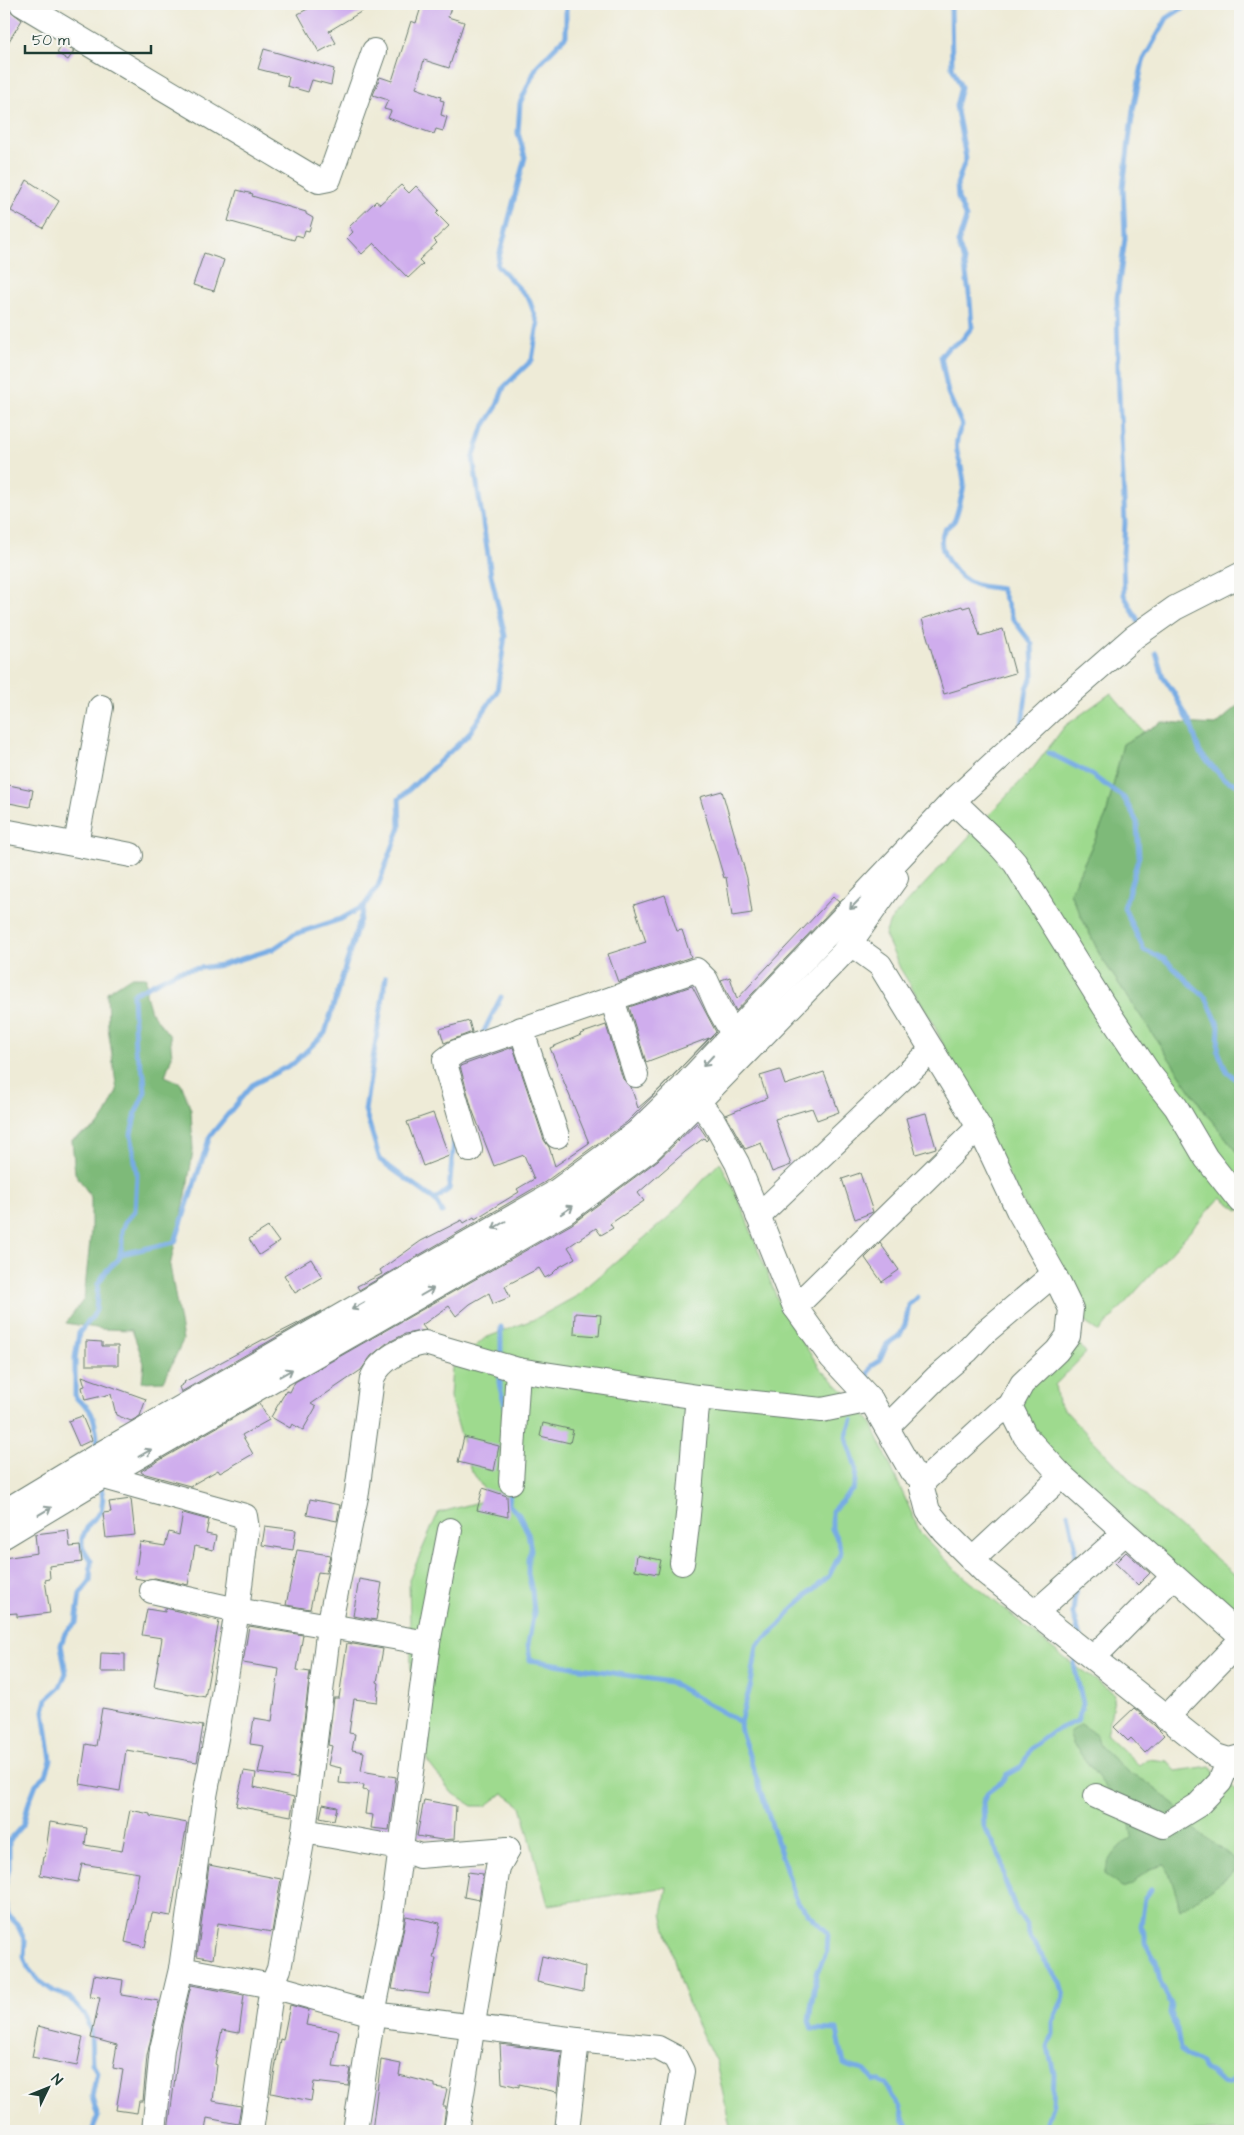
<svg xmlns="http://www.w3.org/2000/svg" width="1244" height="2135" font-family="'Architects Daughter',sans-serif">
<style>
.green{fill:#9eda8e;stroke:#5e8c61}
.forest{fill:#7eba79;stroke:#4e7c56}
.lines{fill:none;stroke-linecap:round;stroke-linejoin:round}
.stream{stroke:#77ace4;stroke-width:5}
.building{fill:#cfaded}
.minor-casing{stroke:#677a6d;stroke-width:26}
.minor{stroke:#fff;stroke-width:24}
.oneway{stroke:#8f9e9a}
</style>
<rect width="100%" height="100%" fill="#f6f6f2"/>
<filter id="ink" filterUnits="userSpaceOnUse"><feTurbulence type="fractalNoise" baseFrequency=".02" numOctaves="2"/><feDisplacementMap in="SourceGraphic" scale="10" xChannelSelector="R" yChannelSelector="G"/><feConvolveMatrix kernelMatrix="1 2 1 2 8 2 1 2 1" color-interpolation-filters="sRGB"/></filter>
<filter id="wash" filterUnits="userSpaceOnUse"><feTurbulence type="fractalNoise" baseFrequency=".0096" numOctaves="4" result="noise"/><feDisplacementMap in="SourceGraphic" scale="20" xChannelSelector="R" yChannelSelector="G"/><feGaussianBlur stdDeviation="1.12" result="paint"/><feColorMatrix in="noise" values="0 0 0 0 0 0 0 0 0 0 0 0 0 0 0 0 0 1.4 0 .05"/><feComposite in="paint" operator="in"/></filter>
<g filter="url(#wash)">
<rect width="100%" height="100%" fill="#eeebd7"/>
<g class="green">
<path d="M1111,693l33,39 -21,12 -17,72 -36,77 31,64 106,158 33,40v56l-19,-14 -122,135 -12,-8 -9,-14 -110,-213 -37,-78 -31,-51 -15,-33 5,-14 144,-154 31,-41z"/>
<path d="M720,1162l19,38 39,101 20,35 23,33 28,27 22,26 50,112 35,36 111,90 48,34 -8,41 32,30 8,-6 20,2 9,10 34,-5 26,24 4,-5v346h-509l-15,-69 -22,-44 -14,-36 -18,-68 5,-27 -119,18 -27,-99 -18,-13 -17,13h-13l-22,-14 -24,-31 -1,-50 -15,-43 -2,-88 29,-67 52,-14 -20,-31 -20,-71 2,-30 33,-29 50,-19 40,-22 96,-82z"/>
<path d="M1077,1341l9,12 -31,32 3,18 97,103 85,73v49l-208,-193 -14,-39z"/>
</g>
<g class="forest">
<path d="M1240,704v451l-33,-40 -106,-158 -31,-64 36,-77 17,-72 39,-22 54,3z"/>
<path d="M130,977h16v18l5,17 19,24 2,20 -7,20 16,7 10,27 2,41 -7,44 -16,71 13,74 -19,41 -22,1 2,-19 -12,-33 -30,-1 -36,-6 18,-24 7,-68v-34l-16,-24 -3,-33 25,-13 9,-13 11,-23 -9,-64 -1,-35z"/>
<path d="M1081,1724l16,12 3,10 29,27 16,8 30,23 13,20 52,39v5l-59,42 -12,-38 -5,-7 -15,4 -18,16 -9,3 -18,-14c4,-17 13,-27 28,-37l-3,-19 -56,-74 -4,-11z"/>
</g>
<g class="lines">
<g class="stream">
<path d="M951,4l1,63 9,20 -5,19 10,52 -9,26 1,14 8,20 -8,25 6,18 6,39 2,27 -11,14 -13,7 -7,8 7,37 14,32c-13,27 1,34 2,59 0,4 -8,35 -10,37 -4,5 -11,7 -12,15 -4,18 16,42 32,48 8,3 18,3 27,5l12,30 19,25 1,31 -6,13 -5,37"/>
<path d="M1141,626l-17,-31 -1,-41 2,-31 -7,-152 -1,-73 8,-60 -2,-51 10,-77 10,-49 24,-43 22,-14"/>
<path d="M1156,653l7,24 11,16 17,32 9,28 24,26 16,7"/>
<path d="M1049,753l40,20 35,25 13,24 2,34 -15,52 20,42 20,9 42,39 13,28 -1,25 9,21 13,10"/>
<path d="M386,977l-21,133 15,50 55,40"/>
<path d="M482,1035l19,-38"/>
<path d="M442,1212l-7,-12 14,-11 6,-56"/>
<path d="M121,1254l54,-12 35,-106 42,-51 42,-22 31,-30 39,-127"/>
<path d="M501,1359v-32"/>
<path d="M500,1372v16l6,20"/>
<path d="M871,1388l-3,-14 4,-9 8,-5 7,-16 13,-9 5,-10 4,-20 8,-8"/>
<path d="M852,1420l-6,17 10,31 -1,14 -2,7 -21,22v18l7,14 2,9 -12,24 -35,31 -14,18 -23,21 -6,38 -11,38 1,9 56,171 31,31 -1,18 -10,22 -6,34 -2,14 3,8 25,1 7,34c13,8 22,0 29,17h7l7,3 5,12 8,11 4,14 8,10"/>
<path d="M97,1448c1,-11 -2,-35 -11,-42 -5,-4 -9,-5 -11,-11v-37l4,-25 14,-17 3,-6 2,-26 9,-14 12,-11 3,-14v-15l4,-9 9,-10 2,-36 -6,-41 5,-22 9,-20 -1,-17 -9,-26 -2,-55 45,-23 44,-6 51,-16 22,-15 46,-15 23,-13 14,-20 22,-59 -1,-28 69,-64 29,-44 8,-55 -14,-61 -18,-117 10,-30 13,-20 8,-21 28,-27 6,-36 -9,-25 -32,-34 28,-108 -7,-24 2,-30 17,-37 29,-30v-32"/>
<path d="M510,1488l-1,17 10,10 9,18 3,17 -3,9v15l4,17 2,21 -6,32 2,16 140,22 70,40"/>
<path d="M1068,1513l7,31 -1,25"/>
<path d="M1076,1587l-3,27 7,23"/>
<path d="M1151,1890l-6,8 -4,28 4,9v8l11,18 4,21 11,22 -1,9 7,17 3,19 7,7 14,7 2,6 8,3 11,10 6,2 5,-3 7,1"/>
<path d="M4,1891l5,-23v-27l14,-16 6,-23 7,-18 10,-9 5,-15 -7,-49 3,-12 13,-12 6,-14 -5,-28 4,-12 11,-10 4,-29 10,-13 1,-20 -9,-15v-8l7,-14 12,-12 2,-14 -2,-12"/>
<path d="M4,1900l4,15 9,9 8,17 -1,16 4,11 10,12 15,11 16,6 16,18 6,17 1,31 5,9 -5,25 6,20 -6,14"/>
<path d="M1050,2131l-3,-10 6,-17 1,-31 -6,-26 5,-13v-12l9,-20 1,-10 -3,-10 -23,-33 -7,-12 -4,-12 -10,-15 -11,-29 -4,-22 -17,-33 -1,-24 5,-10 15,-11 3,-6 16,-9 9,-18 23,-17 23,-10 6,-17 -9,-40 3,-12"/>
</g>
</g>
<g id="blocks">
<g class="building">
<path d="M317,4h57l-45,27 7,12 -17,9 -21,-38z"/>
<path d="M422,4h30l-4,13 16,5 -15,46 -25,-8 -8,28 25,9 -1,3 4,1 -3,14 6,2 -4,14 -7,-2 -2,5 -46,-16 3,-7 -7,-2 4,-9 -15,-5 7,-18 12,4 19,-60 5,2z"/>
<path d="M4,6l18,14 -18,29z"/>
<path d="M63,44l11,7 -6,9 -11,-7z"/>
<path d="M264,49l70,20 -3,16 -19,-5 -4,12 -21,-6 2,-9 -31,-8z"/>
<path d="M27,180l32,21 -16,27 -32,-17z"/>
<path d="M401,185l8,8 7,-7 23,24 -3,3 13,13 -15,14 3,3 -18,17 4,4 -15,14 -34,-35 -12,11 -15,-16 6,-6 -4,-5 27,-26 4,3z"/>
<path d="M237,190l16,4 -1,2 54,16v2l7,4 -4,13 -4,-1 -2,7 -7,-2 -2,5 -66,-19z"/>
<path d="M204,253l20,7 -10,31 -21,-6z"/>
<path d="M962,606l1,2 7,-2 10,30 23,-7 12,44 -71,21 -22,-75z"/>
<path d="M4,784l29,6 -3,17 -26,-5z"/>
<path d="M722,791l25,87 5,35 -20,3 -6,-39 -2,1 -24,-81z"/>
<path d="M665,895l12,36 5,-1 9,27 -73,25 -10,-28 38,-12 -12,-37z"/>
<path d="M833,897l6,5 -103,109 -15,-31 9,-3 7,22z"/>
<path d="M692,986l24,46 -89,90 -82,60 -186,108 -2,-4 25,-12 -2,-4 41,-29 41,-21 2,3 10,-6 1,2 44,-27 -2,-3 17,-10 -10,-24 -30,11 -22,-57 -12,-43 53,-19 31,93 5,7 6,19 34,-23 -39,-95 31,-13 -1,-1 26,-9 17,54 8,8 7,21 22,-19 49,-51 -63,24 -17,-55z"/>
<path d="M469,1021l3,11 -28,11 -4,-14z"/>
<path d="M780,1070l5,15 39,-13 15,40 -22,8 -5,-12 -37,11 16,46 -19,7 -11,-29 -16,6 -19,-34 41,-17 -7,-22z"/>
<path d="M433,1113l16,43 -26,10 -16,-44z"/>
<path d="M926,1113l10,35 -20,6 -10,-36z"/>
<path d="M697,1123l11,16 -2,2 -2,-3 -19,14 -47,41 6,8 -34,23 3,4 -12,7 -5,-7 -28,19 7,11 -16,9 -7,7 -7,4 -6,-10 -34,18 5,11 -17,7 -4,-11 -19,11 -14,12 -7,-10 -27,19 4,5 -21,4 -18,9 -16,13 -10,14 -50,34 5,3 -13,23 -11,-6 -2,4 -19,-11 15,-26 4,1 5,-10 277,-158 86,-64z"/>
<path d="M860,1173l13,39 -18,7 -13,-40z"/>
<path d="M268,1227l11,15 -20,13 -10,-16z"/>
<path d="M880,1243l19,27 -17,12 -17,-24z"/>
<path d="M311,1259l11,18 -27,16 -11,-18z"/>
<path d="M322,1311l-141,81 -2,-5 6,-4 -1,-1 80,-43 1,1z"/>
<path d="M575,1313l26,2 -2,21 -25,-2z"/>
<path d="M86,1341l16,1v4h16v19h-32z"/>
<path d="M82,1376l64,23 -6,17 -9,5 -15,-6 -5,-21 -26,6 -3,-13 3,-1z"/>
<path d="M259,1403l10,17 -27,15 11,19 -33,19 -2,-3 -28,16 -48,-13 -1,-2z"/>
<path d="M82,1416l10,24 -13,6 -11,-25z"/>
<path d="M543,1423l30,7 -3,13 -30,-7z"/>
<path d="M464,1437l35,9 -5,25 -36,-9z"/>
<path d="M483,1488l24,8 1,21 -31,-7z"/>
<path d="M131,1499l4,36 -29,3 -3,-25 8,-1 -2,-10z"/>
<path d="M310,1499l30,6 -3,16 -30,-6z"/>
<path d="M183,1513l26,7 -3,14 10,2 -3,14 -18,-4 -7,39 -33,-7 -10,2 -10,-2 5,-36 25,4 4,-14 10,3z"/>
<path d="M265,1526l31,4 -3,20 -31,-5z"/>
<path d="M68,1530l2,17 10,-1 2,16 -33,4 1,13 -5,1 5,33 -33,4v-4l-13,1v-56l33,-5 -2,-19z"/>
<path d="M297,1550l33,5 -4,18 -8,-1 -8,37 -24,-4z"/>
<path d="M1126,1552l24,21 -12,12 -23,-22z"/>
<path d="M637,1555l24,5 -3,14 -23,-4z"/>
<path d="M359,1579l23,4 -6,37 -23,-4z"/>
<path d="M165,1608l54,13 -14,76 -51,-10 8,-49 -20,-3 5,-26 18,3z"/>
<path d="M249,1626l54,9 -6,35 13,2 -13,106 -39,-5 6,-27 -14,-2 4,-26 18,3 7,-52 -36,-6z"/>
<path d="M347,1643l36,6 -6,33 2,1 -2,19 -23,-3 -5,34 6,1 -3,16 12,2 -3,19 35,6 -7,53 -18,-2 2,-13 -8,-1 3,-23 -5,-1 1,-5 -25,-2 2,-15 -13,-3 4,-19 -4,-1 6,-47h5z"/>
<path d="M101,1653l24,1v18h-25z"/>
<path d="M102,1708l101,18 -6,36 -71,-12 -6,41 -40,-7 6,-40 10,2z"/>
<path d="M1134,1708l20,17 10,10 -19,18 -14,-15 -3,3 -14,-14z"/>
<path d="M244,1771l12,2 -2,14 40,10 -3,19 -55,-10z"/>
<path d="M424,1800l32,6 -2,33 -12,1 -25,-4z"/>
<path d="M323,1804l14,3 -3,13 -14,-3z"/>
<path d="M130,1810l20,4v2l37,7 -16,93 -19,-3 -7,34 -20,-5 14,-69 -57,-9 -4,18 -38,-7 3,-18h2l5,-35 37,6 -2,17 37,6z"/>
<path d="M209,1865l72,14 -9,53 -54,-9 -5,36 -16,-3z"/>
<path d="M468,1872l15,2 -4,26 -15,-3z"/>
<path d="M406,1916l34,7 -7,35h3l-7,36 -37,-5z"/>
<path d="M542,1956l43,11 -2,25 -46,-10z"/>
<path d="M94,1975l29,5 -2,15 38,6 -12,55 -4,45h-4l-2,12 -21,-3 7,-40 -10,-2 4,-23 -26,-7 9,-40 -10,-1z"/>
<path d="M191,1985l53,10 -5,38 -17,-3 -7,34 2,1 -4,36 28,5 -3,18 -31,-6 -2,13h-37l14,-107z"/>
<path d="M290,2005l19,5 -3,15 33,6 -6,36 18,2 -3,17 -34,-4 -3,19 -40,-8 9,-54 3,1z"/>
<path d="M38,2026l45,11 -6,29 -45,-9z"/>
<path d="M500,2044l62,8 -5,40 -38,-8v3l-17,-4z"/>
<path d="M381,2060l20,4 -2,11 36,9v3l12,2 -4,17h3l-3,25h-71z"/>
</g>
</g>
</g>
<g filter="url(#ink)">
<use href="#blocks" fill-opacity="0" stroke="#677a6d" stroke-width="1"/>
<g class="lines">
<g class="minor-casing">
<g id="minor">
<path d="M22,4l297,177 10,-2 45,-128"/>
<path d="M953,801l48,46 14,16 89,143 45,67 27,34 30,51 34,43"/>
<path d="M4,831l127,24"/>
<path d="M76,844l25,-137"/>
<path d="M851,944l29,21 99,162 39,83 36,64 17,35 -3,27 -11,15 -35,33 -12,22 15,30 37,40 178,159"/>
<path d="M612,999l24,76"/>
<path d="M521,1029l36,107"/>
<path d="M698,1102l15,18 24,43 58,144 36,50 40,43 41,72 13,8"/>
<path d="M470,1150l-24,-83 -1,-7 11,-8 240,-82 10,10 13,29 14,25"/>
<path d="M758,1216l174,-166"/>
<path d="M795,1307l184,-180"/>
<path d="M1010,1406l-14,9 -71,65 -3,8 6,23 17,21 41,41 230,183 13,4 11,-3"/>
<path d="M887,1427l50,-50 30,-26 17,-18 70,-59"/>
<path d="M104,1477l141,39 2,13 -10,81 -20,123 -12,63 -24,173 -19,80 -8,82"/>
<path d="M511,1482l7,-112"/>
<path d="M4,1512l93,-56 456,-262 83,-61 47,-46 270,-286 110,-102 71,-62 41,-29 65,-33"/>
<path d="M4,1536l83,-50 478,-274 85,-63 48,-47 145,-149 53,-75"/>
<path d="M972,1560l90,-84"/>
<path d="M682,1563c9,-55 10,-110 16,-166"/>
<path d="M152,1591l85,19 191,33"/>
<path d="M1036,1612l89,-79"/>
<path d="M1094,1657l79,-80"/>
<path d="M1166,1718l74,-77"/>
<path d="M1096,1796l68,30 34,-21 22,-23 9,-22"/>
<path d="M304,1831l96,17 19,8 89,-7"/>
<path d="M181,1969l91,17 7,-17 25,-138 25,-205 28,-134 15,-113c7,-19 33,-33 53,-36l93,27 180,27 124,13 49,-10"/>
<path d="M251,2131l21,-145 101,28 204,26 81,8 17,9 7,14 -10,60"/>
<path d="M355,2131l18,-117 18,-91 37,-280 22,-113"/>
<path d="M456,2131l42,-264 10,-18"/>
<path d="M567,2131l10,-91"/>
</g>
</g>
<use href="#minor" class="minor"/>
</g>
<defs><path id="oneway-shaft" d="M-6 0H5M1.5-3L5.5 0L1.5 3" fill="none" stroke-width="1.6" stroke-linecap="round" stroke-linejoin="round" transform="scale(1.25)"/></defs>
<g class="oneway">
<use href="#oneway-shaft" transform="translate(855 904) rotate(134)"/>
<use href="#oneway-shaft" transform="translate(708 1061) rotate(133)"/>
<use href="#oneway-shaft" transform="translate(567 1210) rotate(-34)"/>
<use href="#oneway-shaft" transform="translate(499 1225) rotate(150)"/>
<use href="#oneway-shaft" transform="translate(427 1292) rotate(-30)"/>
<use href="#oneway-shaft" transform="translate(358 1306) rotate(150)"/>
<use href="#oneway-shaft" transform="translate(286 1373) rotate(-30)"/>
<use href="#oneway-shaft" transform="translate(145 1453) rotate(-30)"/>
<use href="#oneway-shaft" transform="translate(45 1511) rotate(-31)"/>
</g>
</g>
<rect width="1244" height="2135" fill="none" stroke="#f6f6f2" stroke-width="20"/>
<g transform="translate(48 2088) rotate(47)" stroke="#f6f6f2" stroke-width="4" paint-order="stroke">
<path d="M0-4L9 19L0 12L-9 19Z" fill="#1f3d34"/>
<text y="-8" font-size="14" font-weight="bold" text-anchor="middle" fill="#1f3d34">N</text>
</g>
<path d="M25 45v8h126v-8" fill="none" stroke="#1f3d34" stroke-width="2.5"/>
<text x="32" y="45" font-size="15" fill="#1f3d34" stroke="#f6f6f2" stroke-width="4" paint-order="stroke">50 m</text>
</svg>
